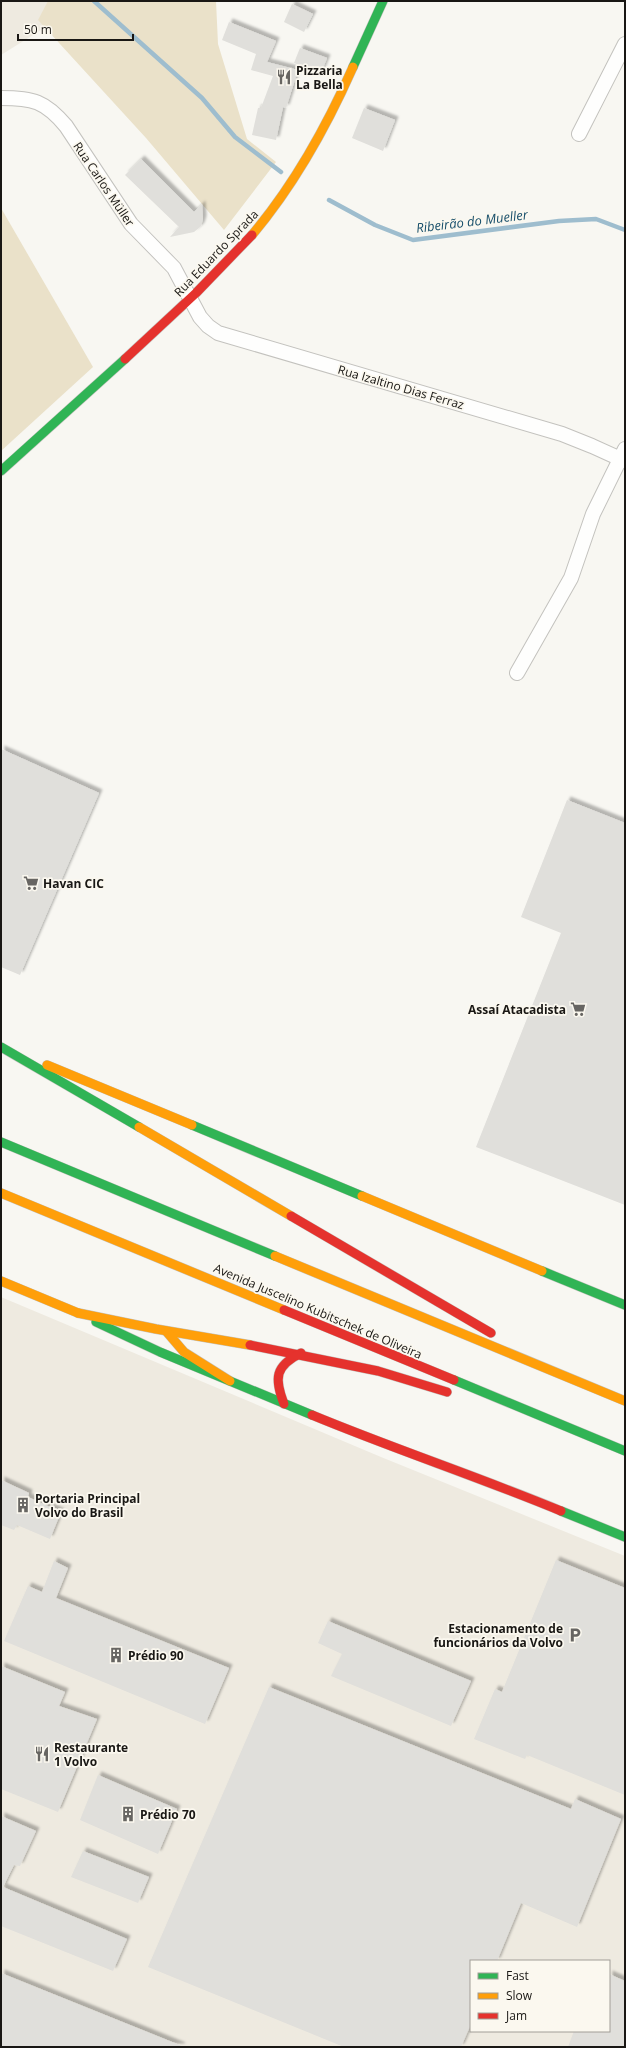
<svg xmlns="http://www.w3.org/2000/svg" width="626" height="2048" font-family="'Open Sans',sans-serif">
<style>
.built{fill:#eeeae0;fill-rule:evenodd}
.green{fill:#eae1c9}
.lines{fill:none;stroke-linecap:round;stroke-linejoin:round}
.stream{stroke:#9ebdce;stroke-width:4.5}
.building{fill:#e0dfdb;filter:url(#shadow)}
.street-casing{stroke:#c3c2be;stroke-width:16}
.fast-casing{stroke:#c3c2be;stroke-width:10}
.slow-casing{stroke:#c3c2be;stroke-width:10}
.jam-casing{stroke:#c3c2be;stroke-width:10}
.street{stroke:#fefefd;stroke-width:14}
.fast{stroke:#30b455;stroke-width:9}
.slow{stroke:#ff9f0a;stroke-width:9}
.jam{stroke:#e5322d;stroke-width:9}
.labels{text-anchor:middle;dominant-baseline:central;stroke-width:3.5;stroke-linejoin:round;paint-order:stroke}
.poi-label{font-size:12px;font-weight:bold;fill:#191714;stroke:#fbf8ef;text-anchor:start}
.street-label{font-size:12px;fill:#191714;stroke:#fbf8ef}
.water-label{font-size:13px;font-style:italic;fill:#184f6b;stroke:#fbf8ef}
</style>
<defs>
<filter id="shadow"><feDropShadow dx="3.5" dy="-3.5" stdDeviation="1" flood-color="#0004"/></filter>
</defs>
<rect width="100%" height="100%" fill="#f8f7f2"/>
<g class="built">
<path d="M1,1h66l-26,29 -40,25z"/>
<path d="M1,1297l380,160 244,99v491h-624zM471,1961h138v70h-138z"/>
</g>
<g class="green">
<path d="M48,1h168l2,43 29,95 29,23 -52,68 -78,-92 -108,-118z"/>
<path d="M1,208l92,159 -92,84z"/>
</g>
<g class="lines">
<g class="stream">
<path d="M94,1l108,97 33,39 46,35"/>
<path d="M329,200l46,25 38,15 146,-19 37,-2 29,11"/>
</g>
</g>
<g class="building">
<path d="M292,4l21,10 -9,18 -20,-10z"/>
<path d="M229,22l47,19 -9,21 31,8 -12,38 -3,-1 -7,33 -24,-5 6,-27h3l12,-32 -22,-6 5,-16 -34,-14z"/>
<path d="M300,48l27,10 -6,15 -27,-10z"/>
<path d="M364,108l31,12 -12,31 -31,-13z"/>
<path d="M141,159l53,53 8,-8 1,15 -2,7 -7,6 -24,5 9,-10 -54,-52z"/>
<path d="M1,749l98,44 -79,182 -19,-8z"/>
<path d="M567,800l58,23v382l-149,-58 85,-214 -40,-16z"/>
<path d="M1,1480l28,13 -1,4 33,15 -11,27 -33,-14 -3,5 -13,-5z"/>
<path d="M556,1560l69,28v207l-98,-40 -2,4 -51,-20 21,-50 7,3z"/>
<path d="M54,1561l14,7 -12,30 173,70 -24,56 -201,-83 24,-55 14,6z"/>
<path d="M328,1621l143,60 -20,45 -120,-50 11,-22 -24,-11z"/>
<path d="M1,1666l64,26 -6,14 38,13 -39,93 -57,-23z"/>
<path d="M269,1687l302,122 4,-10 46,20 -44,108 -56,-24 -24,58h-26v63l-10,23h-117l-196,-80z"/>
<path d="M98,1775l79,34 -19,45 -78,-34z"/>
<path d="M1,1816l35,15 -16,35 -6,-1 -11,22 124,52 -14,32 -112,-45z"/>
<path d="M83,1851l66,26 -11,26 -67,-26z"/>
<path d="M1,1973l181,73 -1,1h-180z"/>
<path d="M609,1974l16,7v66h-57l6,-16h35z"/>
</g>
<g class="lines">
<g class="street-casing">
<g id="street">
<path d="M1,98c32,0 44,3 65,28l65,98 43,44 26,49 8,9 10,7 344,101 30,12 33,15"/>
<path d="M579,134l46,-90"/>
<path d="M517,673l54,-95 22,-64 32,-65"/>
</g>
</g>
<g class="fast-casing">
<g id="fast">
<path d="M353,67l30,-66"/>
<path d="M1,471l124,-112"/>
<path d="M1,1047l138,80"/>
<path d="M192,1125l170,71"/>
<path d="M1,1142l274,114"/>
<path d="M542,1271l83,34"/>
<path d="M96,1322l64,30 152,63"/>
<path d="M454,1380l171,71"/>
<path d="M561,1511l64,26"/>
</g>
</g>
<g class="slow-casing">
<g id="slow">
<path d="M252,235c43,-51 74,-107 101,-168"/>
<path d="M47,1065l145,60"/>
<path d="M139,1127l152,89"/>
<path d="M1,1193l283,117"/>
<path d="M362,1196l180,75"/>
<path d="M275,1256l350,145"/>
<path d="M1,1281l77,32"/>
<path d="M78,1313l78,16 94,16"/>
<path d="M166,1331l18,21 46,29"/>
</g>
</g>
<g class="jam-casing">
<g id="jam">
<path d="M125,359l71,-66 56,-58"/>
<path d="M291,1216l200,117"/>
<path d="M284,1310l170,70"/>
<path d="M250,1345l128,26 69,21"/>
<path d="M284,1404c-10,-26 -9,-38 17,-51"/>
<path d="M312,1415c82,34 167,62 249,96"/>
</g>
</g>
<use href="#street" class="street"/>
<use href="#fast" class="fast"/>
<use href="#slow" class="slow"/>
<use href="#jam" class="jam"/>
</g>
<defs>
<g id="restaurant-bare" transform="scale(1.2)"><path d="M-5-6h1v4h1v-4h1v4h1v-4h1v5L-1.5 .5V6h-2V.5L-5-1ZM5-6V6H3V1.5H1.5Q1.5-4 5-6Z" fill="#676562" stroke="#fbf8ef" stroke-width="2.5" paint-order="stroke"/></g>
<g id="supermarket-bare" transform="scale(1.2)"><path d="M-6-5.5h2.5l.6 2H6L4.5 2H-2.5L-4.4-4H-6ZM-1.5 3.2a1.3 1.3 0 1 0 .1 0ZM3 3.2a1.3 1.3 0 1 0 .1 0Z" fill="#676562" stroke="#fbf8ef" stroke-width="2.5" paint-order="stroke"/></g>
<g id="building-bare" transform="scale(1.2)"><path d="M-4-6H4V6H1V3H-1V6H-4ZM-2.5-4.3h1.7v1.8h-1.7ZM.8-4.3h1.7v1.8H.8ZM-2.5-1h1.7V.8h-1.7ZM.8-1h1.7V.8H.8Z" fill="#676562" stroke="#fbf8ef" stroke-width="2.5" paint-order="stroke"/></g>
<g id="parking-bare" transform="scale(1.2)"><path d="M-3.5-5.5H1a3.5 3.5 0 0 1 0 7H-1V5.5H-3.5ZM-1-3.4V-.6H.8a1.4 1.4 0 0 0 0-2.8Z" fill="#676562" stroke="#fbf8ef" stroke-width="2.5" paint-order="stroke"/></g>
</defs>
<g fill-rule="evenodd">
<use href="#restaurant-bare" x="284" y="77"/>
<use href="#supermarket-bare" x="31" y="883"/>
<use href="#supermarket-bare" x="578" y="1009"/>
<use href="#building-bare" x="23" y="1505"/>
<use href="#parking-bare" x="575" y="1635"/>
<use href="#building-bare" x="116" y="1655"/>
<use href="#restaurant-bare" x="42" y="1754"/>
<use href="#building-bare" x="128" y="1814"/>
</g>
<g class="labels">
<g class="poi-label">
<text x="296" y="70">Pizzaria<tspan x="296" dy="14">La Bella</tspan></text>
<text x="43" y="883">Havan CIC</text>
<text x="566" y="1009" text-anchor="end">Assaí Atacadista</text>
<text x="35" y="1498">Portaria Principal<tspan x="35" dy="14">Volvo do Brasil</tspan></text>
<text x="563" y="1628" text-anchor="end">Estacionamento de<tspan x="563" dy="14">funcionários da Volvo</tspan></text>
<text x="128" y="1655">Prédio 90</text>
<text x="54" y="1747">Restaurante<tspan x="54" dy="14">1 Volvo</tspan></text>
<text x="140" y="1814">Prédio 70</text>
</g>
<g class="street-label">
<text transform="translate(104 184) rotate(56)">Rua Carlos Müller</text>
<text transform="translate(216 253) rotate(-46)">Rua Eduardo Sprada</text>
<text transform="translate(401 387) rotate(16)">Rua Izaltino Dias Ferraz</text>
<text transform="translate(318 1311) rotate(23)">Avenida Juscelino Kubitschek de Oliveira</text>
</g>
<g class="water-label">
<text transform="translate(472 221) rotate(-7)">Ribeirão do Mueller</text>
</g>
</g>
<rect width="626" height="2048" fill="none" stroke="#191714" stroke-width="4"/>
<rect x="470" y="1960" width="140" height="72" fill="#fbf8ef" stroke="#a19e97"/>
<rect x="478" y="1973" width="20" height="6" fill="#30b455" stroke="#a19e97"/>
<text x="506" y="1980" font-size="12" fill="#191714">Fast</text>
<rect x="478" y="1993" width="20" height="6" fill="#ff9f0a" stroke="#a19e97"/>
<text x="506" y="2000" font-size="12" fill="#191714">Slow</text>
<rect x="478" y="2013" width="20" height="6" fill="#e5322d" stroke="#a19e97"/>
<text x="506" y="2020" font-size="12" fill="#191714">Jam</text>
<path d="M18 34v6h115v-6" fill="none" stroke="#191714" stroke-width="2"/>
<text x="24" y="34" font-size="12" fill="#191714" stroke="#fbf8ef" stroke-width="3" paint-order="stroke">50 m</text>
</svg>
